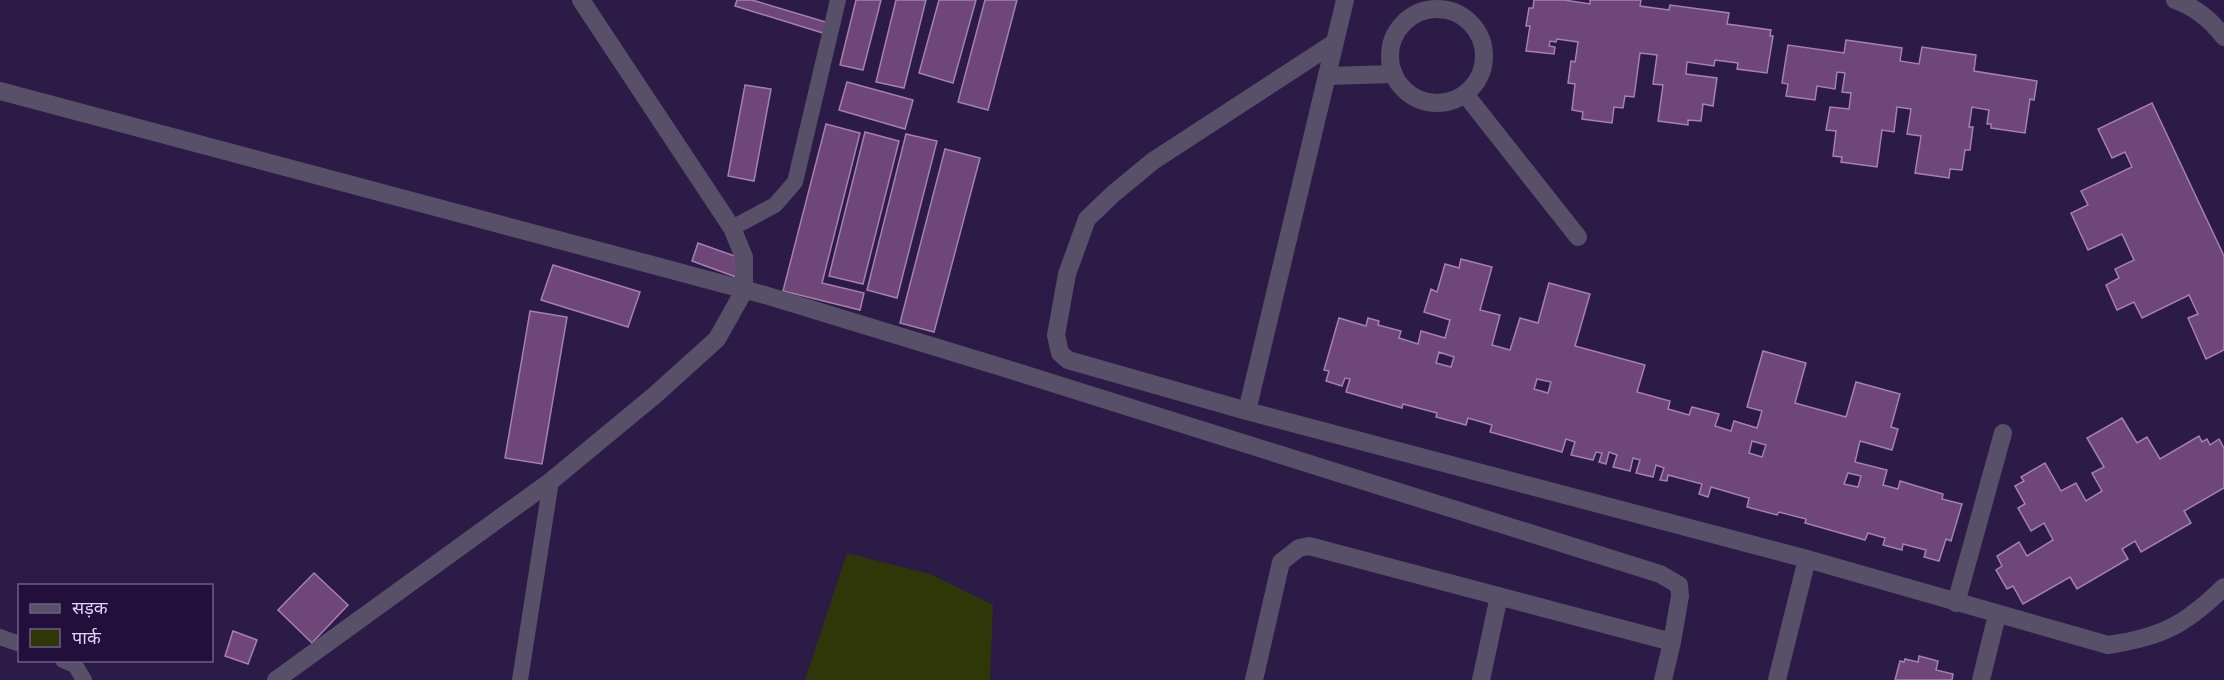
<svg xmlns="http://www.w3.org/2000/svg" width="2224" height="680" font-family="'Exo 2','Noto Sans Devanagari',sans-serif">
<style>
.green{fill:#2f3709}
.building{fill:#6e4678;stroke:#a680af;stroke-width:1.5;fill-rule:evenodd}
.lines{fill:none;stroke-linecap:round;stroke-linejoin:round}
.lane{stroke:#575068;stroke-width:16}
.street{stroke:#575068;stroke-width:18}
</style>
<rect width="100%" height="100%" fill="#2c1a47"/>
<path class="green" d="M847,553l83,21 63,31 -3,75h-185z"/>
<g class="building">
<path d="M737,0h15l77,23 -3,11 -91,-28z"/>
<path d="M856,0h25l-18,70 -23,-5z"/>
<path d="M896,0h30l-22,88 -28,-6z"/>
<path d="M939,0h37l-23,83 -34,-10z"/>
<path d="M985,0h32l-29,110 -30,-8z"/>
<path d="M1534,0h30l26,4v-4h51l-1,6 29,4 1,-5 59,8 -2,11 44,6 -1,6h3l-6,37 -30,-4 1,-6 -23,-3 -1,6 -27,-4 -1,12 31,4 -4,28 -10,-2 -2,17 -13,-1v5l-30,-4 5,-36 -10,-1 4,-29 -17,-2 -6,44 -9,-1 -2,12 -9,-1 -2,16 -30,-4 1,-7 -11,-2 3,-26 -7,-1 3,-22 4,1 3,-20 -21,-3 -1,3 -6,-1 -1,5 6,1 -1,7 -28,-3 4,-25h-4l3,-18h4z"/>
<path d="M1846,40l56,8 -2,13 19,3 3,-17 54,8 -2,16 63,10 -3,19 -4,-1 -5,34 -34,-5v-4h-4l2,-14 -17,-3 -3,20h4l-3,23h-5l-3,20 -12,-1 -1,9 -34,-5 6,-37 -14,-2 4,-25 -14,-2 -3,25 -12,-2 -5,37 -36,-5 1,-5 -9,-1 3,-25 -10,-1 4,-23 19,2 2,-16 -9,-1 3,-19 -8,-1 -2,17 -18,-3 -2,14 -29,-4 2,-12 -6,-1 6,-38 56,8z"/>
<path d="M847,82l66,18 -8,29 -66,-19z"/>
<path d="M745,85l26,4 -17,92 -26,-5z"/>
<path d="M2152,103l72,153v94l-18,9 -18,-41 10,-4 -9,-19 -47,23 -8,-16 -17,8 -11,-25 13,-7 -4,-9 19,-9 -12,-26 -34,16 -17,-37 17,-8 -7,-14 51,-24 -7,-15 -13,6 -14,-29z"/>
<path d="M826,124l34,9 -38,150 42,10 -4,17 -77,-19z"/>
<path d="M865,132l34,9 -36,143 -34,-8z"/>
<path d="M906,134l31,7 -40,157 -30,-8z"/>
<path d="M945,149l35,9 -46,174 -34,-9z"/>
<path d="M698,243l45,16 -7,18 -44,-16z"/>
<path d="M1461,259l31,8 -12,43 20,5 -8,30 18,5 10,-32 18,5 11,-40 41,11 -15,52 70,19 -8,27 33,9 -2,8 21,6 3,-8 27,7 -4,12 16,5 3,-10 23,7 5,-17 -15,-4 16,-56 43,12 -11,40 51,14 10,-35 44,12 -9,33 7,2 -6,21 -32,-9 -5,21 32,8 -4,15 15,4 2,-8 43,13 -1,5 20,5 -11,37 -5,-2 -7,22 -15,-4 2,-7 -23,-6 -1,6 -19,-5 2,-7 -17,-5 -3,7 -60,-17 1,-4 -27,-7 -2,3 -30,-8 2,-9 -38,-11 -3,10 -9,-3 3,-10 -34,-9 -1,6 -7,-1 4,-12 -8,-3 -3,12 -17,-4 4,-13 -7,-2 -3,13 -17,-4 4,-12 -8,-3 -3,12 -7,-2 3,-9 -6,-1 -3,8 -22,-5 4,-13 -9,-3 -4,13 -72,-20 2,-7 -24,-7 -2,7 -30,-8 1,-4 -34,-9 -1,4 -56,-16 4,-13 -5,-1 -3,8 -16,-5 3,-10 -5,-1 15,-52 27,8 2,-8 11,3 -1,4 23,6 -2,7 19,6 3,-13 24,7 5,-18 -26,-8 7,-23 6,3 8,-28 14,4zM1439,352l15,5 -3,10 -15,-4zM1537,379l14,3 -3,11 -14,-4zM1752,441l14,4 -4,12 -13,-4zM1848,473l13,3 -3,11 -14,-3z"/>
<path d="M553,265l87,27 -12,35 -87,-27z"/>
<path d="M530,311l37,6 -25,147 -37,-6z"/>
<path d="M2122,418l15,25 10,-6 13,22 39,-23 3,6 5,-3 3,6 9,-6 5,9v40l-40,23 7,12 -50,29 -6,-11 -13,8 6,10 -51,30 -7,-12 -47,27 -10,-18 -6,3 -11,-19 6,-4 -5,-10 22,-14 8,14 26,-16 -9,-17 -13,8 -13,-23 7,-4 -10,-18 9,-5 -3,-4 24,-14 16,28 15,-8 10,18 16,-10 -10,-18 12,-6 -17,-29z"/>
<path d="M314,573l34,32 -36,38 -34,-33z"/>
<path d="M233,631l24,9 -9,24 -23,-8z"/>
<path d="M1919,656l19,5 -2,9 17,4 -1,6h-57l5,-19 4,1 1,-3 13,3z"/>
</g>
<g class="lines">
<g class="lane">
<path d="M732,228l43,-23 20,-23 43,-182"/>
<path d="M0,637l20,7"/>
<path d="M63,660l12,5 9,15"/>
<path d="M520,680l31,-199"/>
</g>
<g class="street">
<path d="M2175,0c20,7 36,20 49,37"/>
<circle cx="1437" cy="56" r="47"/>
<path d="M1334,43l-181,118 -40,33 -26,25 -20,55 -11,61 4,18 8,7 179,51 560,148 301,86c54,-8 77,-20 116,-58"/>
<path d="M1327,76l67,-2"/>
<path d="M0,91l765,204 249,76 646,203 19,11 1,11 -8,46"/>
<path d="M1465,94l113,143"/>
<path d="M1247,411l98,-411"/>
<path d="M1956,603l47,-170"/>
<path d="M276,680l275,-199 104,-86 62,-56 27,-48v-34l-12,-29 -151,-228"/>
<path d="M1254,680l27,-118 18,-14 10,-2 363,96 -9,38"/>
<path d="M1481,680l18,-84"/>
<path d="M1777,680l30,-121"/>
<path d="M1981,680l16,-65"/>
</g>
</g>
<rect x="18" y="584" width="195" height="78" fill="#220f3c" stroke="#6d5f85" stroke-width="1.5"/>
<rect x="30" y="604" width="30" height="9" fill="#575068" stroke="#6d5f85" stroke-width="1.5"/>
<text x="72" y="614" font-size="18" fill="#ded6f3">सड़क</text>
<rect x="30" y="629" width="30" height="18" fill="#2f3709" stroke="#6d5f85" stroke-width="1.5"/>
<text x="72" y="644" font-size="18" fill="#ded6f3">पार्क</text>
</svg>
